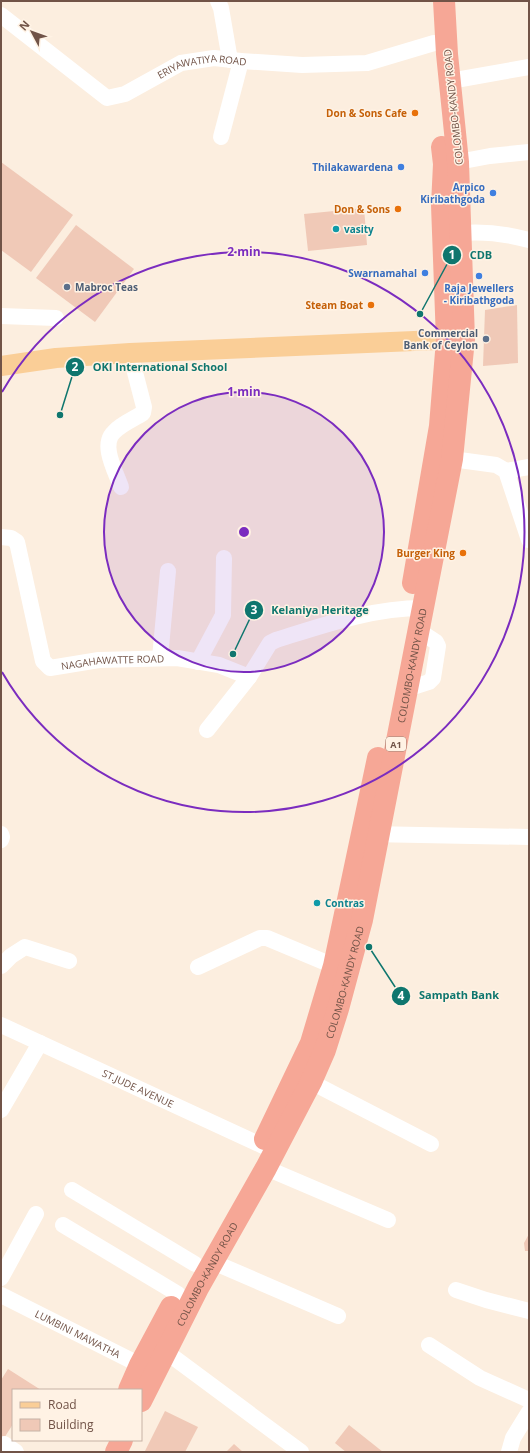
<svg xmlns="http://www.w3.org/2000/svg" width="530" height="1453" font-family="'Open Sans',sans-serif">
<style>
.building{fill:#f0c9b7}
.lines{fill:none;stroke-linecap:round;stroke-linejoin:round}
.minor{stroke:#fff;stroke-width:16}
.major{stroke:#face97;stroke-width:20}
.highway{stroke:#f6a796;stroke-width:22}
.ring{fill:none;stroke:#7b2cbf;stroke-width:2}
.food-dot{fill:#e8710a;stroke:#fff2e4;stroke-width:1.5}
.shop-dot{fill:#3f7fe0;stroke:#fff2e4;stroke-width:1.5}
.culture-dot{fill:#0f9aa8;stroke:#fff2e4;stroke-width:1.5}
.service-dot{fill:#5c6f8a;stroke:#fff2e4;stroke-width:1.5}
.labels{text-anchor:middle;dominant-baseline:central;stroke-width:3;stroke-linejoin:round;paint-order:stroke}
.shield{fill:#fff2e4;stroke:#9c8376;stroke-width:1}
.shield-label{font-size:9px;font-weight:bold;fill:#715347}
.street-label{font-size:10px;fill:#715347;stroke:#fff2e4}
.food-label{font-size:10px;font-weight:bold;fill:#c56008;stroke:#fff2e4;text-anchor:end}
.shop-label{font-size:10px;font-weight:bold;fill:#366cbe;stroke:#fff2e4;text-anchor:end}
.culture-label{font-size:10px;font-weight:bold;fill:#0d838f;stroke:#fff2e4;text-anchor:start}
.service-label{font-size:10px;font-weight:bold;fill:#4e5e75;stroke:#fff2e4;text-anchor:start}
.centre{fill:#7b2cbf;stroke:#fff2e4;stroke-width:2}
.ring-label{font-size:12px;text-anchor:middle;font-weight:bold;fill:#7b2cbf;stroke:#fff2e4;stroke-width:3;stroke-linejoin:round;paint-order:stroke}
.leader{fill:none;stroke:#0f766e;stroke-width:1.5}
.callout-dot{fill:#0f766e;stroke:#fff2e4;stroke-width:1.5}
.mark-label{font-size:12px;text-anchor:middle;font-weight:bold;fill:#fff}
.callout-label{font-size:11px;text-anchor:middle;font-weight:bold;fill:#0f766e;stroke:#fff2e4;stroke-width:3;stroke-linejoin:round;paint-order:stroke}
</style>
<rect width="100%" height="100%" fill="#fceedf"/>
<g class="building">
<path d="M1,162l72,53 -42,57 -30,-22z"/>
<path d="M364,208l3,37 -59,6 -4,-37z"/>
<path d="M76,225l58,44 -39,53 -59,-44z"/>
<path d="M517,305l1,58 -35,3 2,-56z"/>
<path d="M529,1234v17h-4l-1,-8z"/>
<path d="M8,1369l33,21h-28v34l-12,19v-63z"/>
<path d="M165,1411l33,16 -13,25h-39l-1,-1z"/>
<path d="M349,1425l34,27h-37l-11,-9z"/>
<path d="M234,1444l9,8h-17z"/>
</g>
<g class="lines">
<g class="minor">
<path d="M218,1l3,7 9,52"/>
<path id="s1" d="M1,15l106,83 18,-4 56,-31 33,-5 27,3 61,4 65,-2 67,-20"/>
<path d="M450,81l79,-14"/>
<path d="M221,137l20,-76"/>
<path d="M458,162l32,-6 39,-4"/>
<path d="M461,233c23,-2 46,1 68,7"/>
<path d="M1,316l55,2"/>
<path d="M452,459l44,6 10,6 23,69"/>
<path d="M506,471l23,-4"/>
<path d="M121,487c-5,-15 -21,-42 -7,-55 7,-8 20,-13 29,-19l1,-6 -14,-54"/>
<path id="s2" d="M1,537l10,1 6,4 26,119 7,7 49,-8 78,-2 42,7 30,12"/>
<path d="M160,658l8,-87"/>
<path d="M198,662l25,-47 1,-57"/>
<path d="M407,689l22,-7 4,-4 5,-32 -2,-4 -17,-11"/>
<path d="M207,730l42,-53 21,-34 6,-3c48,-15 96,-32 147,-32"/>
<path d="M1,834l1,3 -1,3"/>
<path d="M369,834l160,3"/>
<path d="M1,966l10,-10 14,-9 44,14"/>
<path d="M198,967l62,-29h7l67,28"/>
<path id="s3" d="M1,1025l273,126"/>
<path d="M311,1082l120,62"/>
<path d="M1,1110l39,-67"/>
<path d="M266,1168l122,52"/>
<path d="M72,1190l123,74"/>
<path d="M63,1225l115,69"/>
<path d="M213,1262l125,54"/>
<path d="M1,1278l35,-64"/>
<path d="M456,1290l30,10 43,11"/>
<path id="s4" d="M1,1295l149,75"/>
<path d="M429,1345l51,33 49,22"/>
<path d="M165,1351l136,101"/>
<path d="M4,1444l12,8"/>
<path d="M509,1452l4,-14 16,-26"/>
</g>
<path class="major" d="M1,366l55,-8 74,-5 332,-14"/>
<g class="highway">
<path d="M413,583l27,-157 7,-86 -5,-135 2,-41 -2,-17"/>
<path d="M265,1139l46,-96 23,-77 44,-208"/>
<path d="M129,1390l11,-25 31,-58"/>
<path id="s5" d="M141,1401l57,-113 68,-120 45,-86 14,-32 13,-41 24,-89 90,-461 12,-120 -6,-177 -11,-108 -3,-53"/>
<path d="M116,1452l6,-12"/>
</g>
</g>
<circle cx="244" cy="532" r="140" fill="#7b2cbf" fill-opacity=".12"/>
<g class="ring">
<circle cx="244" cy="532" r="140"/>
<path d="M2 392A280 280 0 1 1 2 672"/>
</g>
<g class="food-dot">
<circle cx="415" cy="113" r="4"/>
<circle cx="398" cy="209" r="4"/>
<circle cx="371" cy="305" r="4"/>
<circle cx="463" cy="553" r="4"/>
</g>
<g class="shop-dot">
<circle cx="401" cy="167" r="4"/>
<circle cx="493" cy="193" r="4"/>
<circle cx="425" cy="273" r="4"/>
<circle cx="479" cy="276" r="4"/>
</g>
<g class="culture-dot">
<circle cx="336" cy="229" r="4"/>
<circle cx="317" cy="903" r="4"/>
</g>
<g class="service-dot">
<circle cx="67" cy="287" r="4"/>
<circle cx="486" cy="339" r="4"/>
</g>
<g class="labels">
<rect class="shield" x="386" y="737" width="20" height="14" rx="3"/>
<g class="shield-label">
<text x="396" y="744">A1</text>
</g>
<g class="street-label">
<text stroke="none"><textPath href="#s1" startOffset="237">ERIYAWATIYA ROAD</textPath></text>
<text transform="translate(453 107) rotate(-96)">COLOMBO-KANDY ROAD</text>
<text stroke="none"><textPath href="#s2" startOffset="212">NAGAHAWATTE ROAD</textPath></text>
<text stroke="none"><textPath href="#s5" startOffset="791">COLOMBO-KANDY ROAD</textPath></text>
<text stroke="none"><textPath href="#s5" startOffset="467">COLOMBO-KANDY ROAD</textPath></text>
<text stroke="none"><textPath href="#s3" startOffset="151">ST.JUDE AVENUE</textPath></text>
<text stroke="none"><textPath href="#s5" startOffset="143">COLOMBO-KANDY ROAD</textPath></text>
<text stroke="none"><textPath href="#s4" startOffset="86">LUMBINI MAWATHA</textPath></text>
</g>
<g class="food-label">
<text x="407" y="113">Don &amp; Sons Cafe</text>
<text x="390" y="209">Don &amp; Sons</text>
<text x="363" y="305">Steam Boat</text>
<text x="455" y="553">Burger King</text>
</g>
<g class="shop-label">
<text x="393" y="167">Thilakawardena</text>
<text x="485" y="187">Arpico<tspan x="485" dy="12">Kiribathgoda</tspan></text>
<text x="417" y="273">Swarnamahal</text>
<text x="479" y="288" text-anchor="middle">Raja Jewellers<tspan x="479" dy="12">- Kiribathgoda</tspan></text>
</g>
<g class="culture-label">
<text x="344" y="229">vasity</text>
<text x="325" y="903">Contras</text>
</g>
<g class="service-label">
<text x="75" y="287">Mabroc Teas</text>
<text x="478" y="333" text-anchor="end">Commercial<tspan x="478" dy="12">Bank of Ceylon</tspan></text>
</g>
</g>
<circle cx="244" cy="532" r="6" class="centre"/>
<g class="ring-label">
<text x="244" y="256">2 min</text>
<text x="244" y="396">1 min</text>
</g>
<path class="leader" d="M420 314L452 255M60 415L75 367M233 654L254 610M369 947L401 996"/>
<g class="callout-dot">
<circle cx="420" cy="314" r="4"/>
<circle cx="60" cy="415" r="4"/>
<circle cx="233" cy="654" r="4"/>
<circle cx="369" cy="947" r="4"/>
<circle cx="452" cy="255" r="10"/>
<circle cx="75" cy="367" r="10"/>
<circle cx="254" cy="610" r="10"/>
<circle cx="401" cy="996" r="10"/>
</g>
<g class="mark-label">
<text x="452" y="259">1</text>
<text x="75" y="371">2</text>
<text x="254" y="614">3</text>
<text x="401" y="1000">4</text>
</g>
<g class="callout-label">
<text x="481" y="259">CDB</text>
<text x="160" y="371">OKI International School</text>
<text x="320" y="614">Kelaniya Heritage</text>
<text x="459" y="999">Sampath Bank</text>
</g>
<rect width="530" height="1453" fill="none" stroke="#715347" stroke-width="4"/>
<rect x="12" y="1389" width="130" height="52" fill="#fff2e4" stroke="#c6b2a5"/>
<rect x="20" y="1402" width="20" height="6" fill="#face97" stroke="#c6b2a5"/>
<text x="48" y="1409" font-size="12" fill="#715347">Road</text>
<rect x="20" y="1419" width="20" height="12" fill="#f0c9b7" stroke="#c6b2a5"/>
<text x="48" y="1429" font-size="12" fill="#715347">Building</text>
<g transform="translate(32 32) rotate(311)" stroke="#fff2e4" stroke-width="3" paint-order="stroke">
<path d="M0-3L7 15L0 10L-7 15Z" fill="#715347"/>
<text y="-6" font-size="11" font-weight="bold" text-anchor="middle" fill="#715347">N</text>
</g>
</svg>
